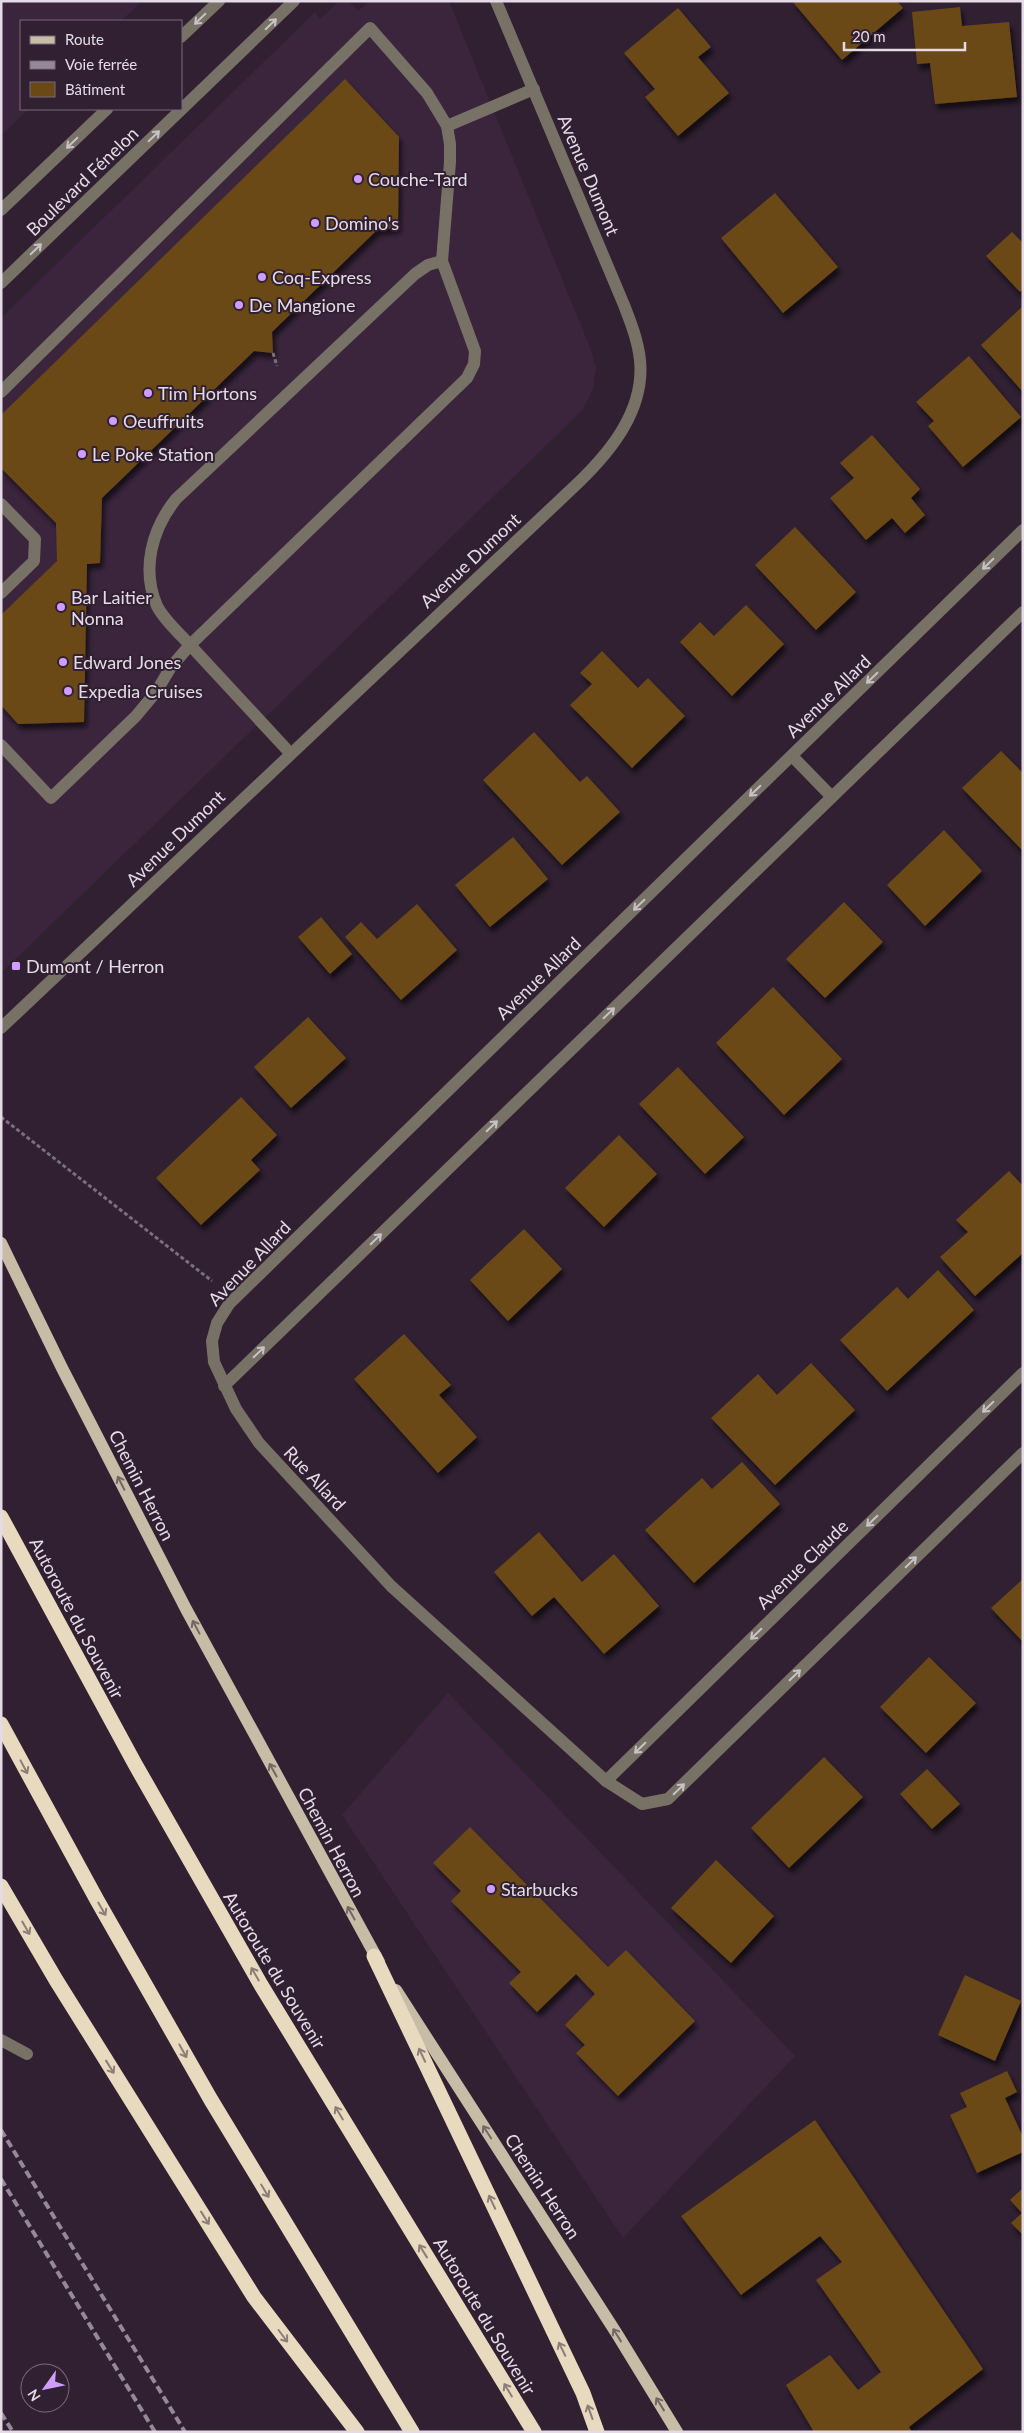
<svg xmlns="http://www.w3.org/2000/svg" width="1024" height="2433" font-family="Lato,sans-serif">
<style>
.built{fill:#3a253d}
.building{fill:#6a4917;filter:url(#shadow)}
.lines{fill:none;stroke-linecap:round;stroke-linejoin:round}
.path{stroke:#7b6e7d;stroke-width:3;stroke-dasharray:4 2.5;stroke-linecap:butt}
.minor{stroke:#777166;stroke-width:12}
.major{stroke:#c7bca5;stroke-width:12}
.highway{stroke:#e8dabe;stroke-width:15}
.rail{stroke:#958897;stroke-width:4;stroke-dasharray:8 4;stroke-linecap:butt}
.oneway{stroke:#cac0c7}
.oneway2{stroke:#746666}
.oneway3{stroke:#8c7d78}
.poi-dot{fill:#d09dff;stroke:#302032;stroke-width:2}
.labels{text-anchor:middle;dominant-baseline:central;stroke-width:4;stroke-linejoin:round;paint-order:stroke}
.street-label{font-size:18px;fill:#e5dbe7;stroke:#302032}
.poi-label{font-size:18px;fill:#e5dbe7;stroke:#302032;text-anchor:start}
</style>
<defs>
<filter id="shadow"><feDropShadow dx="3" dy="5.5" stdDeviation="2.5" flood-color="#0009"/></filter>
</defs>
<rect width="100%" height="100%" fill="#302032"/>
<g class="built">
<path d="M1,1h141l-21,20h-100v88h8l-28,26z"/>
<path d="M339,1h9l10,10 11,-10h80l142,349 5,18 -3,21 -10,20 -24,24 -558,540v-655l314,-306 5,7z"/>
<path d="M448,1693l347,363 -172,182 -281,-423z"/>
</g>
<g class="building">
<path d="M792,1h105l6,7 -61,52z"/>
<path d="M960,7l2,19 47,-4 8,75 -82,7 -5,-41 -13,1 -5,-52z"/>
<path d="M678,8l33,39 -13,10 31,36 -51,43 -33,-39 10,-8 -31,-36z"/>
<path d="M345,79l54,58 -1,91 -21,2 -105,102 1,21 -19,-2 -152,147 -2,65 -13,1 -3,158 -66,2 -17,-19v-90l56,-54 -1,-38 -55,-55v-53z"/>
<path d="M775,193l63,74 -55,46 -62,-75z"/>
<path d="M1012,232l11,11v46l-3,3 -34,-36z"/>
<path d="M1023,306v86l-42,-47z"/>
<path d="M969,356l52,61 -58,50 -35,-41 6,-5 -18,-19z"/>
<path d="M872,435l48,54 -9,9 14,17 -20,18 -13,-15 -26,22 -36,-42 24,-20 -14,-15z"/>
<path d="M795,527l61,65 -40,38 -61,-65z"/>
<path d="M746,605l38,39 -52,52 -52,-54 20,-20 14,14z"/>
<path d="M602,651l36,37 10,-10 37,38 -53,52 -62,-63 22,-21 -12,-11z"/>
<path d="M534,732l46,50 7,-6 33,36 -58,53 -79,-85z"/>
<path d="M1001,751l22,22v78l-61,-63z"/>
<path d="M944,830l38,41 -57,55 -38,-41z"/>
<path d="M513,837l35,42 -58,48 -35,-42z"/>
<path d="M844,902l39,40 -58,56 -39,-39z"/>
<path d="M417,904l40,46 -56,50 -56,-63 16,-15 16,17z"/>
<path d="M321,917l31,37 -22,20 -32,-37z"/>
<path d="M773,987l69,72 -58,56 -68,-72z"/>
<path d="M308,1017l38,41 -55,50 -37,-41z"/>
<path d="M678,1067l66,70 -39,37 -66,-70z"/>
<path d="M241,1097l36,38 -26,25 9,10 -59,55 -45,-47z"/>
<path d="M619,1135l38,39 -53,53 -39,-39z"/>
<path d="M1009,1171l14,15v67l-48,43 -35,-39 28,-25 -12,-12z"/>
<path d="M524,1229l38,40 -54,52 -38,-41z"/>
<path d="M938,1270l36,40 -87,81 -47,-51 57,-53 11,12z"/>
<path d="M404,1334l47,51 -12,10 38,42 -39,36 -84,-94z"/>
<path d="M811,1363l44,47 -80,75 -64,-67 47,-44 19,21z"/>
<path d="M742,1462l38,42 -86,79 -49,-53 57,-52 10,11z"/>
<path d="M539,1532l43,50 32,-28 45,52 -55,48 -50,-57 -22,19 -38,-44z"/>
<path d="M1023,1579v63l-32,-34z"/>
<path d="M929,1657l47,46 -50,50 -46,-46z"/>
<path d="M824,1757l39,40 -74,71 -38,-40z"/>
<path d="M927,1769l33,35 -28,25 -32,-35z"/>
<path d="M470,1827l138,140 18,-17 69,71 -77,75 -42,-43 9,-8 -20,-20 30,-31 -19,-20 -39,38 -28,-29 12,-11 -70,-71 10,-10 -28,-28z"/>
<path d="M716,1860l58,56 -43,47 -60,-55z"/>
<path d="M965,1975l56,26 -26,60 -57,-26z"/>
<path d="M1007,2071l10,21 -12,6 18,39v15l-46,21 -27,-58 17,-8 -7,-14z"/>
<path d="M815,2120l168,249 -74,58 3,5h-98l-28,-47 44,-30 28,35 23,-18 -65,-92 26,-18 -22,-26 -79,59 -60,-79z"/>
<path d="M1023,2188v47l-12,-12 11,-10 -12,-13z"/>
</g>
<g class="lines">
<g class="path">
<path d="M273,353l4,13"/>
<path d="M1,1117l211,164"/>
</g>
<g class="minor">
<path d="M181,37l38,-36"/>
<path d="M1,210l106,-101"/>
<path d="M1,283l293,-282"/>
<path d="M1,392l369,-364 57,65 20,33"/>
<path d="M1,504l34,35 -1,22 -33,32"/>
<path d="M1023,530l-794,774 -12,19 -5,18 2,21 22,47 23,34 132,143 215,195 36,23 26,-5 355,-346"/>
<path d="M1,745l50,53 85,-82 20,-24 15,-25 19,-22c-11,-12 -26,-25 -33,-39 -16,-37 -5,-77 19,-107l239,-225 13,-9 14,-4"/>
<path d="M290,753l-100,-108 277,-267 7,-14 1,-13 -33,-90 8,-99v-18l-3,-18 87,-37"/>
<path d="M792,756l40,41"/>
<path d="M1,1028l578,-546c33,-32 66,-73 61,-122 -2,-19 -9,-37 -16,-55l-128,-304"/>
<path d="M224,1386l799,-774"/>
<path d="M606,1781l417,-408"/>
<path d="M1,2040l26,14"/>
</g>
<g class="major">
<path d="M1,1243l61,125 124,241 193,353"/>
<path d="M396,1990l221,344 60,98"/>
</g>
<g class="highway">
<path d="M1,1517l134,247 126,221 273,447"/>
<path d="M1,1724l96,176 114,200 201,332"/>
<path d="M1,1886l55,94 198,317 103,135"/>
<path d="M374,1956l209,437 14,39"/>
</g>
<g class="rail">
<path d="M1,2130l184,302"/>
<path d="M1,2179l154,253"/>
<path d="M1,2413l12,19"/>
</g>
</g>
<defs><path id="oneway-shaft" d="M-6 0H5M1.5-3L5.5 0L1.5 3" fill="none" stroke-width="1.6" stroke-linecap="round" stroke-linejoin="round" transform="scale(1.25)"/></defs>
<g class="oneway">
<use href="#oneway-shaft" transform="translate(200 19) rotate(136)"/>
<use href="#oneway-shaft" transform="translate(271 24) rotate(-44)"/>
<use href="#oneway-shaft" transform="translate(154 136) rotate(-44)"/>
<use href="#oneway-shaft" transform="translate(72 143) rotate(136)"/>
<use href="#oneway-shaft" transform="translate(36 249) rotate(-44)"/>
<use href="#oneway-shaft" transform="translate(988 564) rotate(136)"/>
<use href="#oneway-shaft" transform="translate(872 678) rotate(136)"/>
<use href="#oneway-shaft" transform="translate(755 791) rotate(136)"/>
<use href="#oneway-shaft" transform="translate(639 905) rotate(136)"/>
<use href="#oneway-shaft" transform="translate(609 1013) rotate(-44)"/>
<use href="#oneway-shaft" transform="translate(492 1126) rotate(-44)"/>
<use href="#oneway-shaft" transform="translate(376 1239) rotate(-44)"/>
<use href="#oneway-shaft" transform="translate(259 1352) rotate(-44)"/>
<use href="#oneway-shaft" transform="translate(988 1407) rotate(136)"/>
<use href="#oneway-shaft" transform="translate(872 1521) rotate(136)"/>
<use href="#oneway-shaft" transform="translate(911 1562) rotate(-44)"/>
<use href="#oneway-shaft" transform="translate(756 1634) rotate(136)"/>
<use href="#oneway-shaft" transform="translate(795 1675) rotate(-44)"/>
<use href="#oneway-shaft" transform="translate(640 1748) rotate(136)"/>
<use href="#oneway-shaft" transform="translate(679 1789) rotate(-44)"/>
</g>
<g class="oneway2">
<use href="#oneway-shaft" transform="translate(121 1483) rotate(-117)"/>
<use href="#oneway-shaft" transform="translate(196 1627) rotate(-118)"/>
<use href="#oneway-shaft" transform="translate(273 1770) rotate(-119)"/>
<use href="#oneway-shaft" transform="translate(351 1913) rotate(-119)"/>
<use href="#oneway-shaft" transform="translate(487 2132) rotate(-123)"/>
<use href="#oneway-shaft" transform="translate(617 2335) rotate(-122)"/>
<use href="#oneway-shaft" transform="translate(660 2404) rotate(-122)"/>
</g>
<g class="oneway3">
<use href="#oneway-shaft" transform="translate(24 1767) rotate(62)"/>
<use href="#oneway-shaft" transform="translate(102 1909) rotate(60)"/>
<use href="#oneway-shaft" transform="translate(26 1928) rotate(60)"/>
<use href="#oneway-shaft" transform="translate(255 1974) rotate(-120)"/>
<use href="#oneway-shaft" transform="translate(183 2051) rotate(61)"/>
<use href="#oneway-shaft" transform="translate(422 2055) rotate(-115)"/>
<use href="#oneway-shaft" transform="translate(110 2067) rotate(58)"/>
<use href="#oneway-shaft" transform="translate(339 2113) rotate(-121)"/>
<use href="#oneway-shaft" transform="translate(265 2191) rotate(59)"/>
<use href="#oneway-shaft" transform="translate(492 2202) rotate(-115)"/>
<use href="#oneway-shaft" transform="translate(205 2218) rotate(58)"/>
<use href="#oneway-shaft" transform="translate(423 2251) rotate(-122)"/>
<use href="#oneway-shaft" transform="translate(283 2336) rotate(53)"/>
<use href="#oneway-shaft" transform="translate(562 2349) rotate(-116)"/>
<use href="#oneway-shaft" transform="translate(508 2390) rotate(-121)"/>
<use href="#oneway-shaft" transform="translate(590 2412) rotate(-110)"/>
</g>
<g class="poi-dot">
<circle cx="358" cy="179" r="5"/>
<circle cx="315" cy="223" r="5"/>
<circle cx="262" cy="277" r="5"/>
<circle cx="239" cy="305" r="5"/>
<circle cx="148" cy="393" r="5"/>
<circle cx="113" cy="421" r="5"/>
<circle cx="82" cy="454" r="5"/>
<circle cx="61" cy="607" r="5"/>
<circle cx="63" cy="662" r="5"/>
<circle cx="68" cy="691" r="5"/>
<rect x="11" y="961" width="10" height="10" rx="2.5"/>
<circle cx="491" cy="1889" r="5"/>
</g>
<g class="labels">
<g class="street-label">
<text transform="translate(589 175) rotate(67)">Avenue Dumont</text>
<text transform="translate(82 181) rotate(-44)">Boulevard Fénelon</text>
<text transform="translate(470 560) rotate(-43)">Avenue Dumont</text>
<text transform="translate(828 696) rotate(-44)">Avenue Allard</text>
<text transform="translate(175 838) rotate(-44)">Avenue Dumont</text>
<text transform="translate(538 978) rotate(-44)">Avenue Allard</text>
<text transform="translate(249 1263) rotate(-46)">Avenue Allard</text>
<text transform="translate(315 1478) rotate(47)">Rue Allard</text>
<text transform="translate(142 1485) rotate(63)">Chemin Herron</text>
<text transform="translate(802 1564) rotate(-44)">Avenue Claude</text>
<text transform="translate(77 1618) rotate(62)">Autoroute du Souvenir</text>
<text transform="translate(332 1842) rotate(62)">Chemin Herron</text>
<text transform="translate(275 1970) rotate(59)">Autoroute du Souvenir</text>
<text transform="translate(543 2186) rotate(57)">Chemin Herron</text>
<text transform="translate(485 2316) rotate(59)">Autoroute du Souvenir</text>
</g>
<g class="poi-label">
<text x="368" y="179">Couche-Tard</text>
<text x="325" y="223">Domino's</text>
<text x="272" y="277">Coq-Express</text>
<text x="249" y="305">De Mangione</text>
<text x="158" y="393">Tim Hortons</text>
<text x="123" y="421">Oeuffruits</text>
<text x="92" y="454">Le Poke Station</text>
<text x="71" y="597">Bar Laitier<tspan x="71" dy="21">Nonna</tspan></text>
<text x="73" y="662">Edward Jones</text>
<text x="78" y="691">Expedia Cruises</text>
<text x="26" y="966">Dumont / Herron</text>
<text x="501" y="1889">Starbucks</text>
</g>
</g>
<rect width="1024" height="2433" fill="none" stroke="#e5dbe7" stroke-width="5"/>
<rect x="20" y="20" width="162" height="90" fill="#302032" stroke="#786b7a"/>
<rect x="30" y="36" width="25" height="8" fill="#c7bca5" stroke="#786b7a"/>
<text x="65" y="45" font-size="15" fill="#e5dbe7">Route</text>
<rect x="30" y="61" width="25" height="8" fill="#958897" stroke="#786b7a"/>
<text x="65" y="70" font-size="15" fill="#e5dbe7">Voie ferrée</text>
<rect x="30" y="82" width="25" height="15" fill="#6a4917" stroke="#786b7a"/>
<text x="65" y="95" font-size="15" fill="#e5dbe7">Bâtiment</text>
<g transform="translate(45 2388) rotate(237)"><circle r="24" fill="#302032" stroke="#786b7a"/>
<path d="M0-4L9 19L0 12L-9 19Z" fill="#d09dff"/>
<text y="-8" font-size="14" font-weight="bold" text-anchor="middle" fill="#e5dbe7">N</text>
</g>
<path d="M844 42v8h121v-8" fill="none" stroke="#e5dbe7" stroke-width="2.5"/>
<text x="852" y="42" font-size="15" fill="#e5dbe7" stroke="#302032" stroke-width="4" paint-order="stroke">20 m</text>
</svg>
